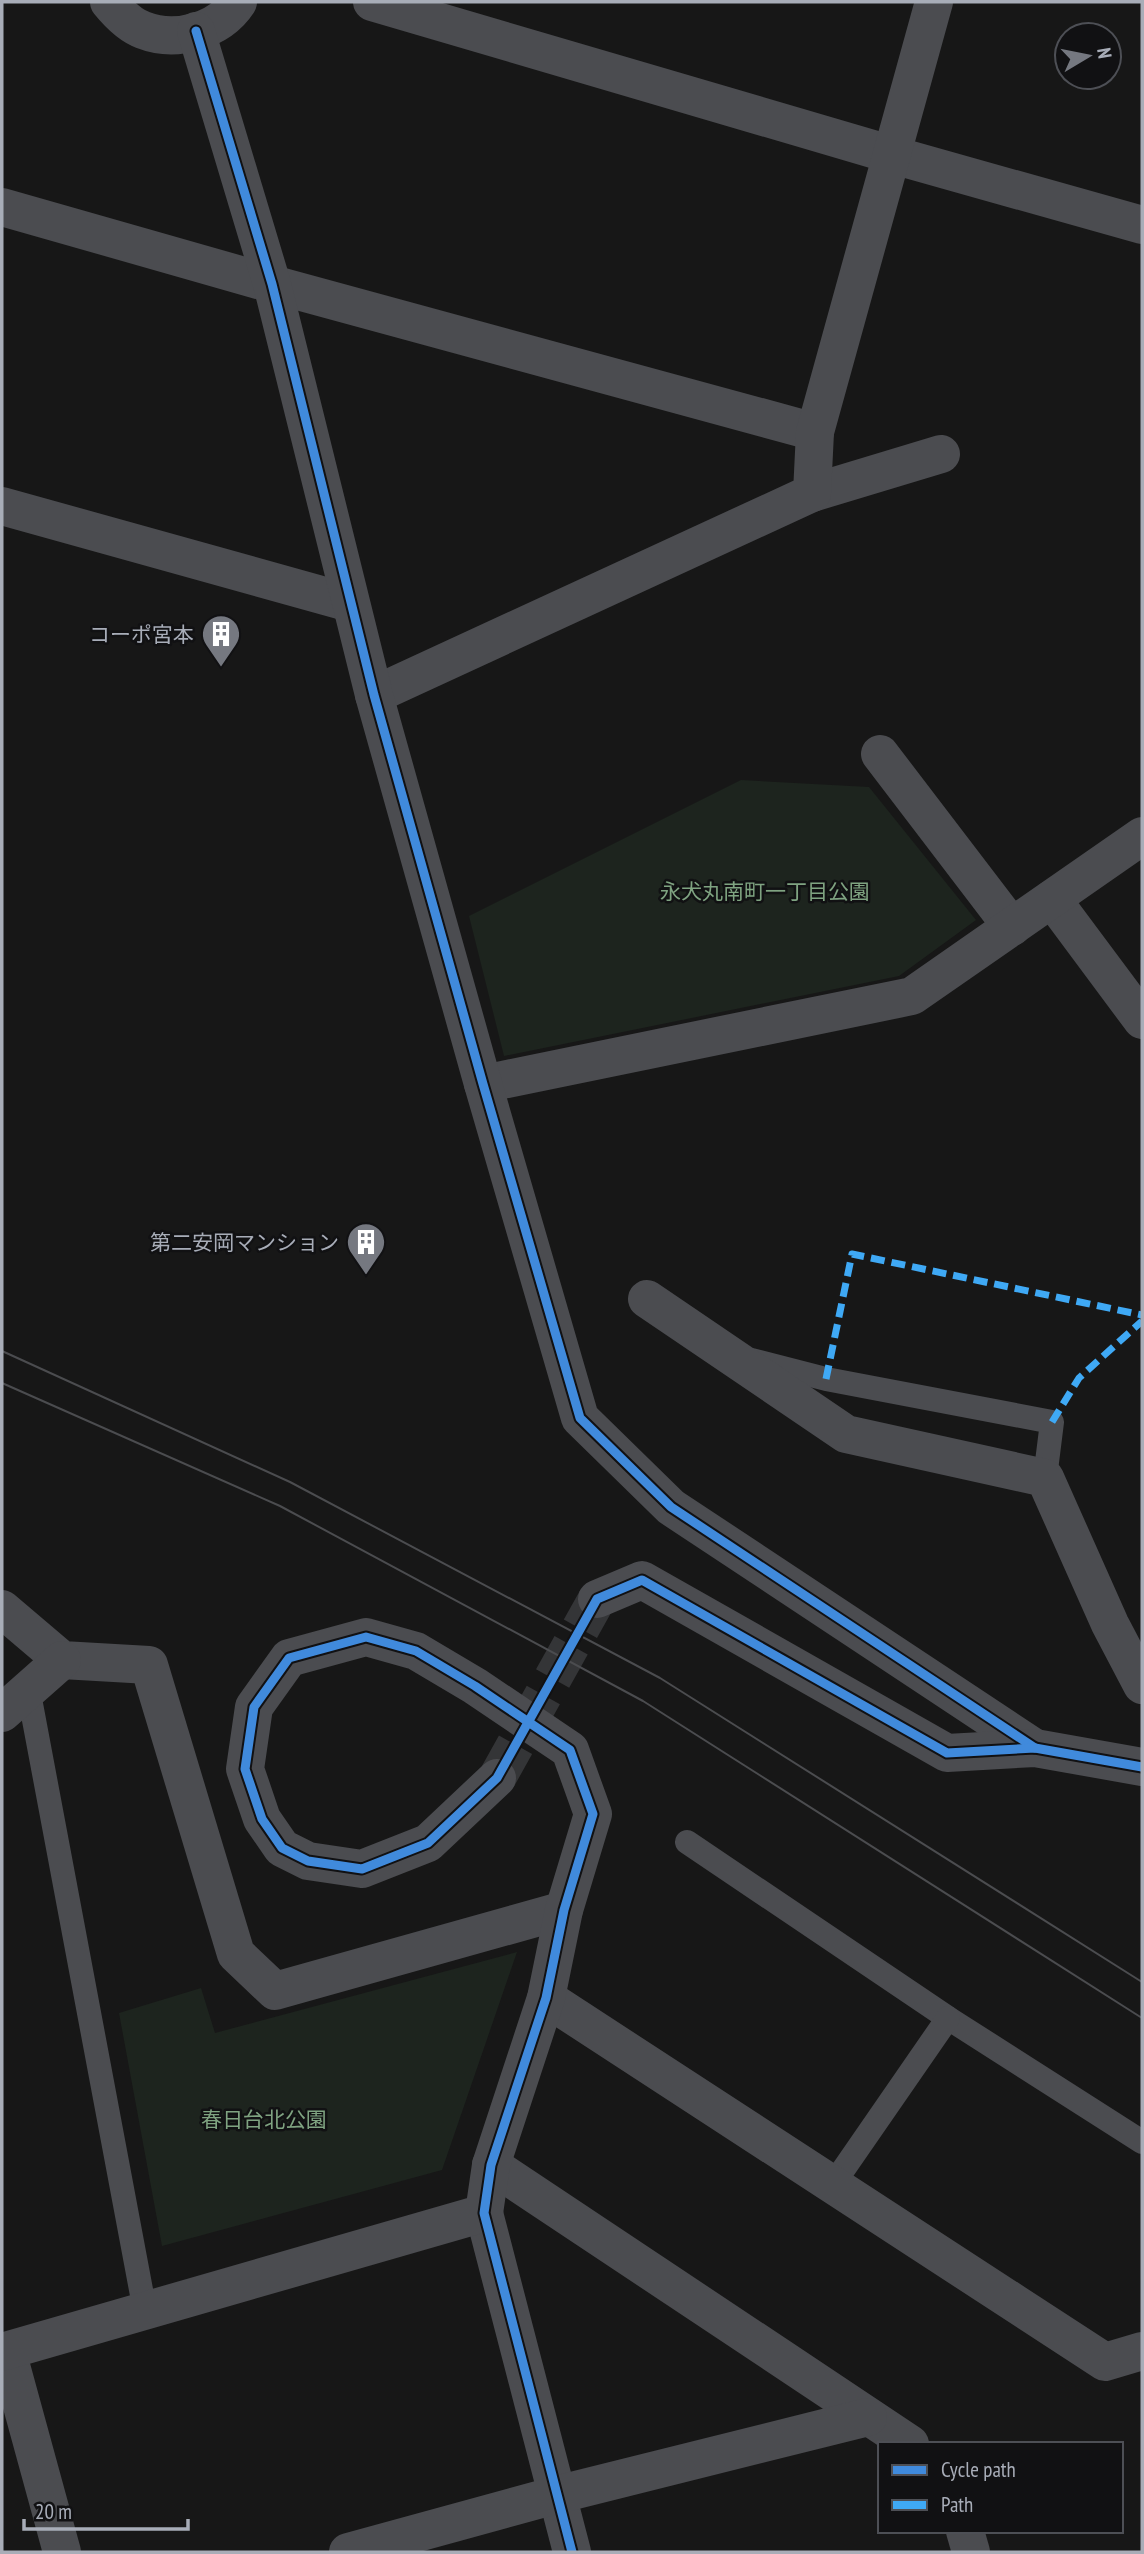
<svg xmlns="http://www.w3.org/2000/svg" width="1144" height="2554" font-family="'PT Sans Narrow','Noto Sans JP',sans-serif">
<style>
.green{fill:#1d241e}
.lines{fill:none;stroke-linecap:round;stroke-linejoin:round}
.tertiary-tunnel{stroke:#343537;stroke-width:38;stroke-dasharray:38 19;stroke-linecap:butt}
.service{stroke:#4b4c50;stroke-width:24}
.minor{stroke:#4b4c50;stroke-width:38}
.tertiary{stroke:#4b4c50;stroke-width:38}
.tram{stroke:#4b4c4f;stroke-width:2}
.quiet{stroke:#3fa9f5;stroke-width:7;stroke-dasharray:14 7;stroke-linecap:butt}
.cycleway-casing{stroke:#111113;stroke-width:13}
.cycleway{stroke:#408adc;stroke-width:9}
.labels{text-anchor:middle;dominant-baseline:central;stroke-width:5;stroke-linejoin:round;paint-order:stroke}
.poi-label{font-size:21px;fill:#a8adb8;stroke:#111113;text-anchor:end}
.park-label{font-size:21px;fill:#7fa381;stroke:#111113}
</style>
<rect width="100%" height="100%" fill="#171717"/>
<g class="green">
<path d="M741,780l128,7 107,133 -77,56 -395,80 -35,-140z"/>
<path d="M517,1952l-75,218 -280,76 -43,-233 82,-25 14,45z"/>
</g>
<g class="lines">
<path class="tertiary-tunnel" d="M497,1778l100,-179"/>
<g class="service">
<path d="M752,1360l74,19 226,43 -7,56"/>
<path d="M28,1688l117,623"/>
<path d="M687,1842l261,176 194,124"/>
<path d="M834,2183l114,-165"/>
</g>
<g class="minor">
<path d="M109,2c9,11 20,23 34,28 33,13 76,1 95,-28"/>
<path d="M372,2l521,153 249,70"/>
<path d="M2,207l270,77 543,148"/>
<path d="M812,493l129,-39"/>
<path d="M2,506l348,97"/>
<path d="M374,695l438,-202 3,-61 119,-430"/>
<path d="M880,754l132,173"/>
<path d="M1052,899l90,121"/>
<path d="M483,1084l429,-88 230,-160"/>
<path d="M647,1299l199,135 199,44 65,146 32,61"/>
<path d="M2,1609l60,51 87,5 87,289 39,37 289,-81"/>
<path d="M2,1713l60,-53"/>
<path d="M546,1998l559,364 37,-11"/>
<path d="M491,2165l419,279"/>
<path d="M484,2213l88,339"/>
<path d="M7,2351l55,201"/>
<path d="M965,2531l6,21"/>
<path d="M348,2552l208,-57 312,-78"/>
</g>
<g class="tertiary">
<path d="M196,31l76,253 102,411 109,389 97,334 91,89 364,241"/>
<path d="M597,1599l45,-19 305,173 88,-5 107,19"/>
<path d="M2,2352l482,-139 7,-48 55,-167 18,-88 29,-96 -23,-64 -95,-64 -59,-35 -50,-14 -77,21 -35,49 -9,62 17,50 20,29 26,13 54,8 66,-26 69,-65"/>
</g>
<g class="tram">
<path d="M2,1351l288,131 370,196 482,304"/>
<path d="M2,1383l278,123 363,195 499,317"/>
</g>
<g class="quiet">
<path d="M826,1379l26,-125 290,61"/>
<path d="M1052,1422l27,-44 63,-57"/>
</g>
<g class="cycleway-casing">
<g id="cycleway">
<path d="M196,31l76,253 102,411 109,389 97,334 91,89 364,241"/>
<path d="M572,2552l-88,-339 7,-48 55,-167 18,-88 29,-96 -23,-64 -95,-64 -59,-35 -50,-14 -77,21 -35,49 -9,62 17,50 20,29 26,13 54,8 66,-26 69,-65 100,-179 45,-19 305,173 88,-5 107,19"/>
</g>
</g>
<use href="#cycleway" class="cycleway"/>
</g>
<defs>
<g id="building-pin" transform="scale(2.0125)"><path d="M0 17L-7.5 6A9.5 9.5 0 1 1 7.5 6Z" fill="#757880" stroke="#111113"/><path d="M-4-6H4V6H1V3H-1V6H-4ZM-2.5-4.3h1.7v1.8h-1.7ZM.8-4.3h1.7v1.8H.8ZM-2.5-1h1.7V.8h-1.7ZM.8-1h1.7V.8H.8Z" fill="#fff"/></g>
</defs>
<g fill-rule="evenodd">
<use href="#building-pin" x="221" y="634"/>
<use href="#building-pin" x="366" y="1242"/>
</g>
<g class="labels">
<g class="poi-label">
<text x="194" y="634">コーポ宮本</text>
<text x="339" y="1242">第二安岡マンション</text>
</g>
<g class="park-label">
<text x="765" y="891">永犬丸南町一丁目公園</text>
<text x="264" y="2119">春日台北公園</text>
</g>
</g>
<rect width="1144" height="2554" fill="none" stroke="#a8adb8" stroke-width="7"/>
<rect x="878" y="2442" width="245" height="91" fill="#111113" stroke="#4d4f55" stroke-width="2"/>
<rect x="892" y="2465" width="35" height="10" fill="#408adc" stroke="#4d4f55" stroke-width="2"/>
<text x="941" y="2477" font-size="21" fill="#a8adb8">Cycle path</text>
<rect x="892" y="2500" width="35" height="10" fill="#3fa9f5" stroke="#4d4f55" stroke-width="2"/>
<text x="941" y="2512" font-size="21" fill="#a8adb8">Path</text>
<g transform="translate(1088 56) rotate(80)"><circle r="33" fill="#111113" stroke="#4d4f55" stroke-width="2"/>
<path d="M0-5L12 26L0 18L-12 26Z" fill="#757880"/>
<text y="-10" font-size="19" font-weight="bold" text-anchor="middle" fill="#a8adb8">N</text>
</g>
<path d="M24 2519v10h164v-10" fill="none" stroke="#a8adb8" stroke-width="3.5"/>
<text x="35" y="2519" font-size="21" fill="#a8adb8" stroke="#111113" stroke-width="5" paint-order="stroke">20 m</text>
</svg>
